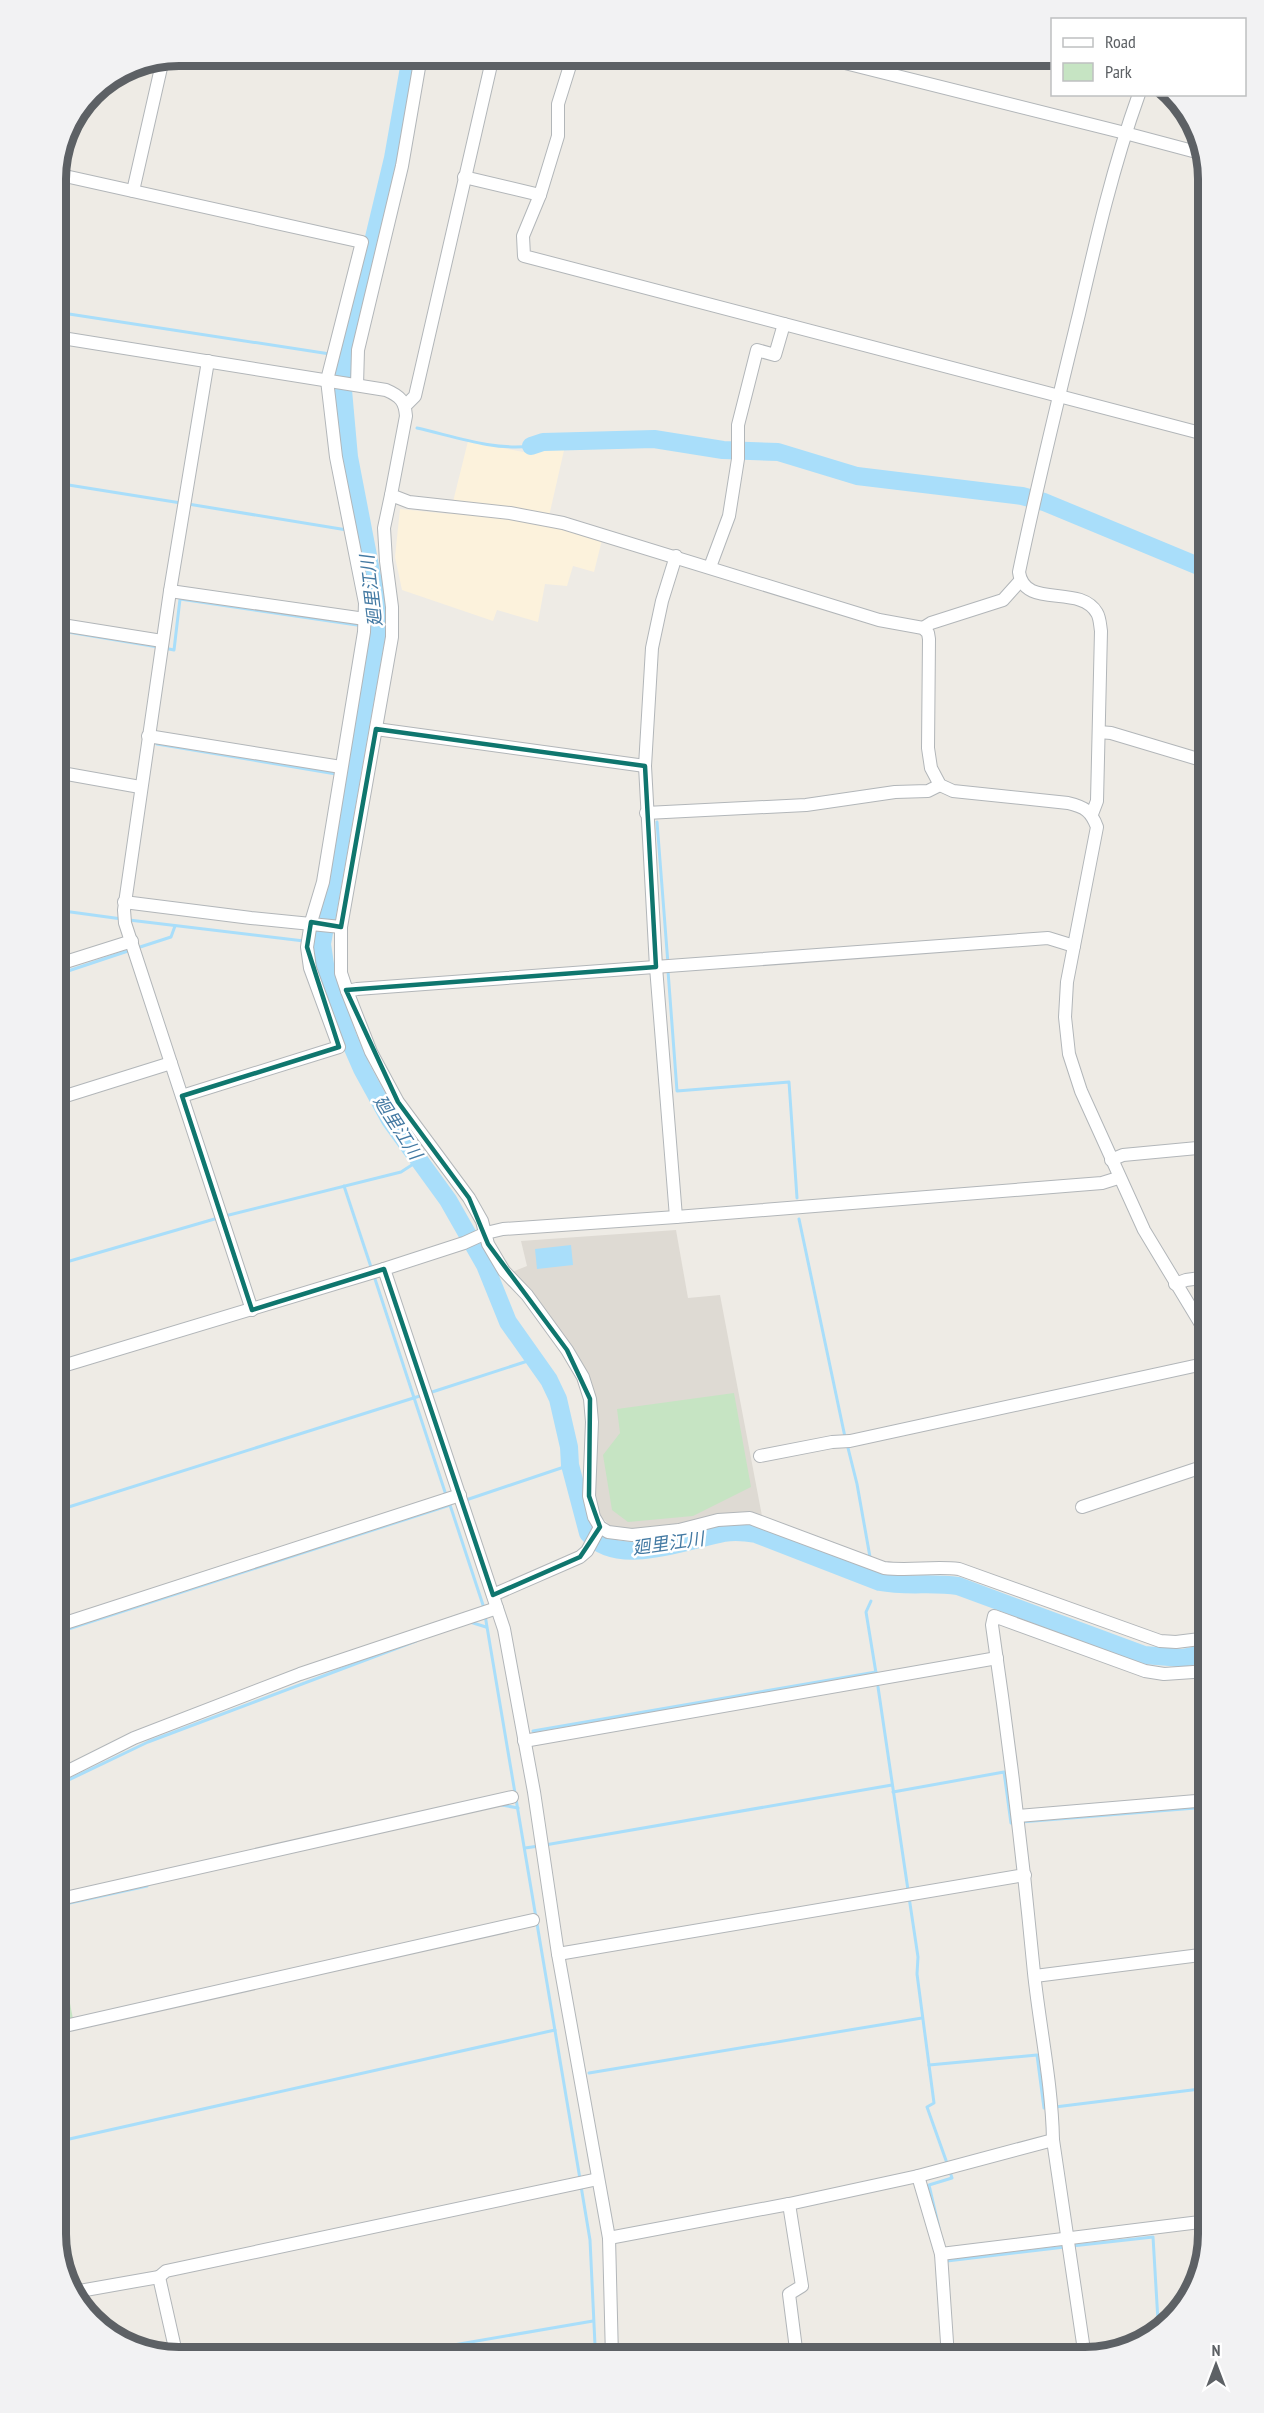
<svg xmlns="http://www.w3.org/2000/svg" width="1264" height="2413" font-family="'PT Sans Narrow','Noto Sans JP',sans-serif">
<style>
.commercial{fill:#fcf2dc}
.education{fill:#dedad3}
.green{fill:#c6e4c3}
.water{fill:#a9defa}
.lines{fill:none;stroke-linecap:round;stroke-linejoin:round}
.stream{stroke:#a9defa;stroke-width:3}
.river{stroke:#a9defa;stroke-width:18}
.minor-casing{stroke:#b2b6b9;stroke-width:14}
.minor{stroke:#fff;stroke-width:12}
.marked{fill:none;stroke:#0f766e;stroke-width:4.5;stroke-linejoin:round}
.labels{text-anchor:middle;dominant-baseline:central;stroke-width:5;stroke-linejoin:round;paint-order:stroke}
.water-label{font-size:18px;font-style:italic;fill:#447aa3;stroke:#fff}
.rim{fill:none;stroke:#5d6165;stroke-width:8}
</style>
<rect width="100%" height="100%" fill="#eeebe5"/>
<path class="commercial" d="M468,441l55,11 21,-7 21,1 -18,79 55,15 -8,32 -21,-6 -6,20 -22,-2 -7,38 -41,-12 -4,11 -91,-31 -7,-33 5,-48 50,5z"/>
<path class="education" d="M676,1230l12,68 32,-3 42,221 -24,-4 -58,15 -48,5 -17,-2 -15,-14 -7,-20 1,-98 -82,-126 15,-6 -6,-25z"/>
<g class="green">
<path d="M734,1393l17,94 -58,29 -65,6 -16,-12 -9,-55 17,-22 -3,-24z"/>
<path d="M56,1931l17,88 -17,4z"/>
</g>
<path class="water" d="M571,1245l2,20 -36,4 -2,-20z"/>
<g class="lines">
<g class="stream">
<path d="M56,312l274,42"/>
<path d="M336,355l8,1"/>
<path d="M417,428c36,8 77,23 114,18"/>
<path d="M56,483l125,20"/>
<path d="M188,504l159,26"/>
<path d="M354,531l9,1"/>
<path d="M372,627h6"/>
<path d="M56,630l102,17"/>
<path d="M164,648l10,2 6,-51 177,26"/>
<path d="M157,744l179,30"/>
<path d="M342,775l11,2"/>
<path d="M657,822l11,142"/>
<path d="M56,910l66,9"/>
<path d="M129,920l175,21"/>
<path d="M310,942l12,2"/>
<path d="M137,948l34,-11 4,-11"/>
<path d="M668,971l9,120 112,-9 8,116"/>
<path d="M56,975l75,-25"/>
<path d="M344,1186l28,84"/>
<path d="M225,1216l176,-44 17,-11"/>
<path d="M799,1219l46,218"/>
<path d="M56,1265l162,-47"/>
<path d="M374,1276l72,219"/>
<path d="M429,1393l105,-34"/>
<path d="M847,1444l10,40 13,73 -1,3"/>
<path d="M466,1500l104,-35"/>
<path d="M56,1511l367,-116"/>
<path d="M864,1577l3,-10"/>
<path d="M877,1588l3,-6"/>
<path d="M871,1601l-5,11 10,61"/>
<path d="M485,1615l95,564"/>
<path d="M470,1622l16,5"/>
<path d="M56,1633l394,-128 34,103"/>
<path d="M878,1687l30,203"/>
<path d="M533,1731l343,-59"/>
<path d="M56,1786l92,-44 268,-101"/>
<path d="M893,1792l111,-20 7,51h3"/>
<path d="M502,1805l16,3"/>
<path d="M1021,1822l187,-15"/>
<path d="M545,1845l347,-60"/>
<path d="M525,1848l14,-2"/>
<path d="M909,1897l9,60 -1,17 17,129 -7,4 21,59"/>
<path d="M56,1906l91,-20"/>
<path d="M929,2065l108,-10 7,53h5"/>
<path d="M589,2073l333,-55"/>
<path d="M1055,2107l153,-19"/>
<path d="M56,2142l499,-112"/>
<path d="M581,2186l9,54 5,105h13"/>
<path d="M939,2228l-10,-43 23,-7 -2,-6"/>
<path d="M1072,2246l81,-9 5,84 5,2"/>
<path d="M947,2261l118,-14"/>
<path d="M614,2345l43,1 4,11"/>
<path d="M384,2357l209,-36"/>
</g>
<g class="river">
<path d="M411,56l-18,102 -38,159 -11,39 -2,23 7,78 27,140 2,30 -56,317 5,34 21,59 14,32 28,51 58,80 37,65 23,57 41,58 9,19 11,48 1,18 18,68c29,36 98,7 136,0 11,-2 21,-1 32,1l124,48c26,5 52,0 78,4l186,69 38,3 26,-5"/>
<path d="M531,446l12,-4 111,-3 69,11 55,2 79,24 165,20 22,6 164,68"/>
</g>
<g class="minor-casing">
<g id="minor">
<path d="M573,56l-15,48v32l-18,59 -17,41 1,20 684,179"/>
<path d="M817,56l308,77 79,21"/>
<path d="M56,174l306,68 -35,138 9,77 29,146 -1,29 -41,250 -12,40 -4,25 3,21 29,79 -157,49"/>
<path d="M464,177l76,18"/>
<path d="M133,191l30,-132"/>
<path d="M56,337l330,53c14,6 19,11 20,26l-15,79 18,7 101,11 53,10 316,97 44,8 5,5 1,6 -1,109 3,20 9,17 13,6 115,12c17,4 23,8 29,24l-30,155 -2,35 4,37 12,37 63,139 64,106"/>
<path d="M208,361l-38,230 -46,319 1,13 127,387"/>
<path d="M357,385l1,-35 44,-184 19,-110"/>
<path d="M405,406l10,-10 78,-340"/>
<path d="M391,495l-7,33 2,33 6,46v30l-51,290v46l6,18 24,61 27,50 71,96 13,23 6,23 16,27 23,24 40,55 16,27 7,22 2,23 -3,74 5,21 6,10 8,5 24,3 47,-5 39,-10 32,-2 134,50c26,3 50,-2 75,1l201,72 16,1 32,-4"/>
<path d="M710,567l19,-51 9,-57v-34l19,-75 18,5 9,-31"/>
<path d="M170,591l195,28"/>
<path d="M56,624l106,17"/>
<path d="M923,628l8,-5 72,-23 17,-19"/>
<path d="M376,729l269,37"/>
<path d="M1099,732l12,1 97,29"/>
<path d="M148,736l193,31"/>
<path d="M56,772l84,15"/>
<path d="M646,813l160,-8 89,-13 33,-1 12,-6"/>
<path d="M1092,814l5,-13 4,-170c-1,-6 -1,-13 -4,-18 -17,-30 -73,-3 -78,-41 18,-87 39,-172 60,-258 17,-74 34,-148 60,-220"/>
<path d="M124,902l127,16 90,9"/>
<path d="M56,965l76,-24"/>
<path d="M347,991l10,-2 691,-51 26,8"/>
<path d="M56,1099l115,-36"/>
<path d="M1111,1160l12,-5 85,-8"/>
<path d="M676,1217l-20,-250 -11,-201 7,-118 10,-47 14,-45"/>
<path d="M1175,1284l11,-4 22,-3"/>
<path d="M56,1368l328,-99"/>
<path d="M760,1456l72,-14 18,-1 358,-78"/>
<path d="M1082,1507l126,-42"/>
<path d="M493,1595l87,-38 7,-6 13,-24"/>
<path d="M56,1626l404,-131"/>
<path d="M524,1741l473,-83"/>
<path d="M56,1777l78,-39 166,-64 197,-66"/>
<path d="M1018,1816l190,-16"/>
<path d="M56,1900l456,-103"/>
<path d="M558,1954l467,-79"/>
<path d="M1035,1976l173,-22"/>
<path d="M56,2028l477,-108"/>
<path d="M918,2176l23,78 7,103"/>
<path d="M789,2204l13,82 -13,8 8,63"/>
<path d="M609,2238l180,-34 129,-28 135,-36"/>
<path d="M941,2254l267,-33"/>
<path d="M159,2277l7,-6 432,-92"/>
<path d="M74,2292l85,-15 18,80"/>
<path d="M612,2357l-3,-119 -51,-284 -24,-162 -30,-163 -120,-360 80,-26 22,-10 17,-4 173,-12 426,-34 16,-5"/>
<path d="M1085,2357l-32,-217c-1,-56 -13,-111 -19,-167 -11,-116 -25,-232 -42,-348l2,-9 151,55 19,3 44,-3"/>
</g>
</g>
<use href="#minor" class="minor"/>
</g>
<path class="marked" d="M376,729l269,37 11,201 -310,23 52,112 71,96 19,46 79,106 23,49 -1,97 11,31 -20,30 -87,38 -109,-326 -132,41 -70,-214 157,-49 -32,-100 4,-25 30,5z"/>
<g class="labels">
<g class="water-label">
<text transform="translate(371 591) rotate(-97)">廻里江川</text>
<text transform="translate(398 1127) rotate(57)">廻里江川</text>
<text transform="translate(668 1543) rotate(-8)">廻里江川</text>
</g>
</g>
<path d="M0 0H1264V2413H0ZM179 66H1085A113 113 0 0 1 1198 179V2234A113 113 0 0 1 1085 2347H179A113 113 0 0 1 66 2234V179A113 113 0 0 1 179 66Z" fill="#f2f2f3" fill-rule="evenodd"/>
<path class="rim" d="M179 66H1085A113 113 0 0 1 1198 179V2234A113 113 0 0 1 1085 2347H179A113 113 0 0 1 66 2234V179A113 113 0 0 1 179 66Z"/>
<rect x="1051" y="18" width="195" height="78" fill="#ffffff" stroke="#bec0c1" stroke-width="1.5"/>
<rect x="1063" y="38" width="30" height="9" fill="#ffffff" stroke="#bec0c1" stroke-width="1.5"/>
<text x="1105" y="48" font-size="18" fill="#5d6165">Road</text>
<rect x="1063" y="63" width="30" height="18" fill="#c6e4c3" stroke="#bec0c1" stroke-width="1.5"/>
<text x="1105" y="78" font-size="18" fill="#5d6165">Park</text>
<g transform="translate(1216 2365)" stroke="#ffffff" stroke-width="4.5" paint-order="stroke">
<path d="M0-4.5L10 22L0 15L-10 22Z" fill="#5d6165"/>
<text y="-9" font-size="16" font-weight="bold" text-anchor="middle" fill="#5d6165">N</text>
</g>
</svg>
